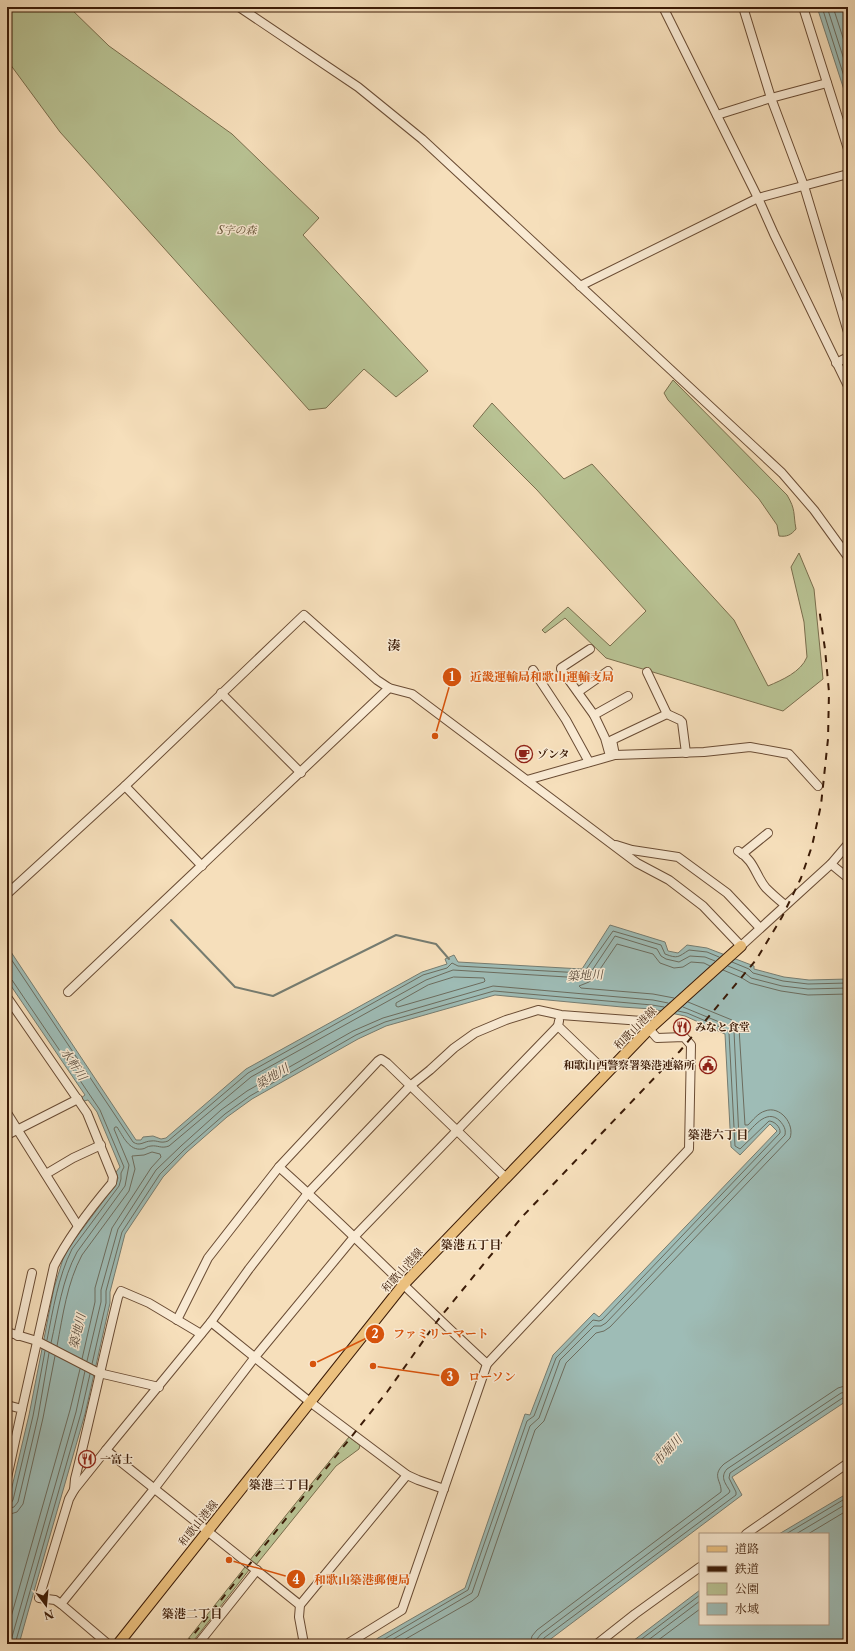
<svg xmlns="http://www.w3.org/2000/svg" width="855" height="1651" font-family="'Libre Caslon Text','Noto Serif JP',serif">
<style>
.green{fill:#b8c293;stroke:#7a6e4d}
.water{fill:#9ebcb6;stroke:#767c70}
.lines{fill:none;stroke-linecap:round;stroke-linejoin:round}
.shore{stroke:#6c6c5e;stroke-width:1}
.stream{stroke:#767c70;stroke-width:2}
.minor-casing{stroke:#6a4c34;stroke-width:10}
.major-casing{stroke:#3b1b07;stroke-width:12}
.minor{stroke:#f9ead3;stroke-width:8}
.major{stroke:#ebc07e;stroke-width:10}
.rail{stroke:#3b1b07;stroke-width:2;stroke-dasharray:7 7;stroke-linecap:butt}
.labels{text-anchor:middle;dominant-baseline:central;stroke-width:3;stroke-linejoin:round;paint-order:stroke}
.park-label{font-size:11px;font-style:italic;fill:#604d31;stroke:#f9ead3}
.poi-label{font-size:11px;font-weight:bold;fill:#3b1b07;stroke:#f9ead3;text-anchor:start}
.street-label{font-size:11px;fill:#3b1b07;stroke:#f9ead3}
.water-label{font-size:12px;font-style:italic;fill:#594b3c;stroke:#f9ead3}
.neighbourhood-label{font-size:12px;font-weight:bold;fill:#3b1b07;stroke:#f9ead3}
.quarter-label{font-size:13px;font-weight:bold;fill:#3b1b07;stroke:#f9ead3}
.leader{fill:none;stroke:#d7530c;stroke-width:1.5}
.callout-dot{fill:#d7530c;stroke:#f9ead3;stroke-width:1.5}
.mark-label{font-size:12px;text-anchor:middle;font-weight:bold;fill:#fff}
.callout-label{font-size:12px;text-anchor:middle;font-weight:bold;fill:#d7530c;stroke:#f9ead3;stroke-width:3;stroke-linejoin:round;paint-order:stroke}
</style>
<rect width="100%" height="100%" fill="#f6dfbb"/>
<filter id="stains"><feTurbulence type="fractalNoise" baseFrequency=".005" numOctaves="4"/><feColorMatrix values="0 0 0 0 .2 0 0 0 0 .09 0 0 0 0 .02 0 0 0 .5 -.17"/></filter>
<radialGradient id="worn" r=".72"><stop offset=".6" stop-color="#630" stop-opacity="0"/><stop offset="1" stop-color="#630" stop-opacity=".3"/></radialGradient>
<g class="green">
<path d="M7,7h62l40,39 123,88 87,84 -16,17 125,136 -32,26 -32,-28 -38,39 -17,2 -249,-278 -53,-72z"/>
<path d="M673,380l114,115c9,15 6,18 9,34 -5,6 -9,8 -17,7l-2,-11 -18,-26 -91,-99 -4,-7z"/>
<path d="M492,403l72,76 28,-15 142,156 34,66c14,-6 33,-14 39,-29l-3,-35 -13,-55 8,-14 15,36 9,90 -40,32 -177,-53 -41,-40 -20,15 -3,-3 26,-23 42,39 36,-35 -109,-121 -64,-64z"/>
<path d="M349,1437l11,8 -1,4 -23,17 -80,99 -6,-5z"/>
<path d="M245,1567l4,3 -58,74h-7z"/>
</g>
<g class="water">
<path d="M817,7h31v91l-1,1z"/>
<path d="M610,925l55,17 3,9 10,2 9,-8 20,3 47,18v3l30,8 25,3 39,-1v421l-116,77 10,18 -198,149h-174l8,-6 87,-50 60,-174 5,1 23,-60 41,-42 5,4 178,-186 -7,-7 -30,31 -9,-8 -6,-113 -40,-18 -33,-7 -30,-2 -127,-12 -109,31 -28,13 -106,60 -25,18 -40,35 -24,25 -38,57 -15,58v11l-25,111 -57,198 -9,32h-12v-136l22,-93 25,-127 9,-29 6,-12 47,-63 2,-6 -2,-6 4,-5 -23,-55 -9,-12 -4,1 -3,-3 4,-3 -78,-115v-34l129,194h5l2,-3 10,-1 8,3 5,-1 80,-69 176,-97 25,-8 -2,-5 9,-4 4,7 124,7z"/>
<path d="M848,1493v151h-219l71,-54v34h128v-90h-49z"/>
</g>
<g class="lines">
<g class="shore">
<path d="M822,7l26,82"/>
<path d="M827,7l21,65"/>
<path d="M833,7l15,46"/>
<path d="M7,953l126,189c7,5 11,-1 18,-1 7,-1 9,3 17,0l80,-68 175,-98 24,-7 5,-5 6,3 124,7 3,-2 28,-40 48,14 4,9c13,5 13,3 24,-4l18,2 12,5"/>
<path d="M732,962l17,7 4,4 30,8 25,3 40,-1"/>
<path d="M728,966l17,7 6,5 31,8 26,3 40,-1"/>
<path d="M723,970l19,8 8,5 31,8 27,4 40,-1"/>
<path d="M454,977l30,1 1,3 -1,1 -86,25 -2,-1v-3l32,-18z"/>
<path d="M7,978l5,2 88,130 24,57 -3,6v6l-2,7 -47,63c-14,28 -19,61 -25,91"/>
<path d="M674,998l-21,-4 -72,-6 -2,-2 10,-4 5,-4 23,-34 36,10 7,9 14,5 9,-1 8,-5 13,1 6,3"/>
<path d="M51,1343c7,-31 11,-63 26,-91l48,-66 4,-21 -15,-36 1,-2h2c6,9 12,24 25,22 3,0 5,-3 9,-3 7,-1 10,3 18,0l82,-69 175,-97 27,-10 130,8 6,-3 26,-39 42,13 4,7 5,3 13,3 11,-6 15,1 10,4"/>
<path d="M57,1346c6,-31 10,-63 25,-91l47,-64 6,-22 -3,-13 12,-1 8,-3 8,2 1,3 -10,11 -39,60 -17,60v14l-13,57"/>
<path d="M87,1361l14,-59v-12l17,-61 38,-59 25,-24 40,-36 26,-19 106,-60 30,-13 110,-32 160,14 15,3"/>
<path d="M92,1364l14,-61v-12l16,-59 38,-58 24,-24 41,-36 25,-18 106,-61 29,-13 109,-31 158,14 12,2"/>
<path d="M7,1504l4,-1 2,-3 20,-84 12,-65"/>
<path d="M7,1509l7,-2 4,-5 20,-85 11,-64"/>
<path d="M7,1515l10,-3 6,-8 20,-86 12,-62"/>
<path d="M786,1534l62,-37"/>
<path d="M796,1534l52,-31"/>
<path d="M808,1534l40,-24"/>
<path d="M7,1631l63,-221 10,-41"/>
<path d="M10,1644l66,-232 9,-41"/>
<path d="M15,1644l66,-231 9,-39"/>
<path d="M376,1644l92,-54 59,-169 7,-5 22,-58 37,-38 6,1 3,-1 178,-187c1,-6 -6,-12 -11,-12l-29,28 -5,-3 -6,-113 -2,-3 -40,-17 -9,-2"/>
<path d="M385,1644l87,-51 58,-167 9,-8 21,-58 34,-34h7l5,-3 179,-188c1,-6 -1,-9 -5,-14 -14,-14 -28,8 -38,18h-3l-5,-108 -5,-5 -46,-19"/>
<path d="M397,1644l75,-43 6,-5 57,-166 9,-9 22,-58 30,-30 8,-2 6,-4 180,-189c5,-14 -10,-33 -25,-27 -7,2 -12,9 -17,14h-3l-6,-97 -7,-8 -44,-18"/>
<path d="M530,1644l2,-8 5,-6 184,-138c1,-11 -10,-16 3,-28l114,-76 10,-3"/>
<path d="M536,1644l1,-5 4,-5 188,-141 1,-2c-5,-8 -10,-14 -3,-22l114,-76 7,-1"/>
<path d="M541,1644l3,-6 192,-143v-3l-7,-14 1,-5 114,-76h4"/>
<path d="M635,1644l65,-49"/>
<path d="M643,1644l57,-43"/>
<path d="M653,1644l47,-35"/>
</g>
<path class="stream" d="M171,920l64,67 38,9 123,-61 40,9 13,15"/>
<g class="minor-casing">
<g id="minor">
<path d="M239,7l119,80 64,52 360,334 32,37 34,47"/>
<path d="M663,7l95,191 16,36 74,152"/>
<path d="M743,7l28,91 33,88 44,146"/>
<path d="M803,7l45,142"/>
<path d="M717,115l54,-17 56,-15"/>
<path d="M580,286l178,-88 90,-24"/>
<path d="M836,363l12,-6"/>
<path d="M590,649l-29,19v1l33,46 11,23 5,18"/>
<path d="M533,670l33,50 23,42"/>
<path d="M647,672l20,42 13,6 2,2 4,31"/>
<path d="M578,692l30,-21"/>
<path d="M221,693l80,80"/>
<path d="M594,715l34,-19"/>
<path d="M615,755l-3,-15 55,-26"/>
<path d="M527,780l88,-25 89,-3 46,-5 39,7 29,32"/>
<path d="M125,786l77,80"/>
<path d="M616,845l16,5 46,7 49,36 33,35"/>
<path d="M738,851c17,10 17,24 28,37 6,6 13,12 19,17"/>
<path d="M742,854l26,-21"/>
<path d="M831,864l17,14"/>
<path d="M7,894l118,-108 179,-171 73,65 12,8 23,6 225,169 32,17 34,26 38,40 90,-82 17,-20"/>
<path d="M68,992l321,-304"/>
<path d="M7,997l80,116 26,64 -1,6c-22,26 -43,53 -58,83l-32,143"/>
<path d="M559,1021l-1,5 49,47"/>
<path d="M7,1113l71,113"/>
<path d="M7,1135l71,-36"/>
<path d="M279,1167c71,63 137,132 208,197"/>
<path d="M46,1174l27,-16 28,-13"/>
<path d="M177,1320l31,-62 71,-91 99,-106 3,-2 6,4 119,115"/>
<path d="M211,1322l99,80 97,73 11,5 26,9"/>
<path d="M7,1332l30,9 62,32 60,14"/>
<path d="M18,1336l14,-63"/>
<path d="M7,1405l15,4 -15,69"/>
<path d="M106,1450l105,-128 38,-53 59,-76 102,-107 20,-16 24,-22 21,-15 31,-13 32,-10 23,5 81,6 15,17 27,-1 7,8 -2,104 -202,215 -85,246 -55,34"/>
<path d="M74,1490l1,-11c15,-60 28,-121 43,-182l3,-6 28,12 52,31"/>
<path d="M746,1534l102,-71"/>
<path d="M61,1604l-6,-4 -16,-2 30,-99 5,-9 32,-40 194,155"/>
<path d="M108,1644l-47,-40 93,-115 101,-132 99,-120 204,-211"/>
<path d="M198,1644l59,-74"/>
<path d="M304,1644l-5,-27 1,-12 107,-130"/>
<path d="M597,1644l38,-30 65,-47"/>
</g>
</g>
<g class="major-casing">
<path id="major" d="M118,1644l285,-359 246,-256 92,-83"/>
</g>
<use href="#minor" class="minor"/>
<use href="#major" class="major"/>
<path class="rail" d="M186,1644l201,-252 51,-72 84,-103 158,-166 76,-91 26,-43 19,-39 11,-32 9,-41 7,-66 1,-47 -4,-43 -6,-41"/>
</g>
<defs>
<g id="cafe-ring" transform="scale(0.9)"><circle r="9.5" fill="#f9ead3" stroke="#8f2418" stroke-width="1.5"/><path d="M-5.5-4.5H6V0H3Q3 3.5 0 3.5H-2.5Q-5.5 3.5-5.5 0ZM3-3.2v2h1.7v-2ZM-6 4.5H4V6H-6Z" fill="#8f2418"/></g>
<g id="restaurant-ring" transform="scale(0.9)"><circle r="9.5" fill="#f9ead3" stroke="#8f2418" stroke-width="1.5"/><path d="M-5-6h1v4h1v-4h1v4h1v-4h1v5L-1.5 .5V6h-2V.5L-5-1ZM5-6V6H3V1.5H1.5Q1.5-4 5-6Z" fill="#8f2418"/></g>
<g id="civic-ring" transform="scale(0.9)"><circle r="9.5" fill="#f9ead3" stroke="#8f2418" stroke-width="1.5"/><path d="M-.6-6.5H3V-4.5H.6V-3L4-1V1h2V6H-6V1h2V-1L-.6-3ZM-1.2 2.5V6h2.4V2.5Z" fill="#8f2418"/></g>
</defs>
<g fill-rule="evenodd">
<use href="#cafe-ring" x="524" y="754"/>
<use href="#restaurant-ring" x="682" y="1027"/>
<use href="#civic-ring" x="708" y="1065"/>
<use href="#restaurant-ring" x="87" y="1459"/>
</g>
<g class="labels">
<g class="park-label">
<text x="237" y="230">S字の森</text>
</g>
<g class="poi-label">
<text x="537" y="754">ゾンタ</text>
<text x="695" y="1027">みなと食堂</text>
<text x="695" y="1065" text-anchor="end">和歌山西警察署築港連絡所</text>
<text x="100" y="1459">一富士</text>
</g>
<g class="street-label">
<text transform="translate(635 1028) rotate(-45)">和歌山港線</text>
<text transform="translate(402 1270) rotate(-48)">和歌山港線</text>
<text transform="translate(198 1523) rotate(-51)">和歌山港線</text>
</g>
<g class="water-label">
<text transform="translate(585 975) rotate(-3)">築地川</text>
<text transform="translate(74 1064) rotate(56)">水軒川</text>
<text transform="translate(272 1076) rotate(-31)">築地川</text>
<text transform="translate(77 1331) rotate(-77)">築地川</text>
<text transform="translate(667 1450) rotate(-47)">市堀川</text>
</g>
<g class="neighbourhood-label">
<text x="718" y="1134">築港六丁目</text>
<text x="471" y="1244">築港五丁目</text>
<text x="279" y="1484">築港三丁目</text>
<text x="192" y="1613">築港二丁目</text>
</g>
<g class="quarter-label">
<text x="394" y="645">湊</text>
</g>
</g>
<path class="leader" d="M435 736L452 677M313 1364L375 1334M373 1366L450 1377M229 1560L296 1579"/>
<g class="callout-dot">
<circle cx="435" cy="736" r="4"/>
<circle cx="313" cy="1364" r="4"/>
<circle cx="373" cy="1366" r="4"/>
<circle cx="229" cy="1560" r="4"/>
<circle cx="452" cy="677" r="10"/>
<circle cx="375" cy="1334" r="10"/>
<circle cx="450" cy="1377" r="10"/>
<circle cx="296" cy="1579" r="10"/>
</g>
<g class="mark-label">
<text x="452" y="681">1</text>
<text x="375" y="1338">2</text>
<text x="450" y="1381">3</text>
<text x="296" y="1584">4</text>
</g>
<g class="callout-label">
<text x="542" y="681">近畿運輸局和歌山運輸支局</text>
<text x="441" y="1338">ファミリーマート</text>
<text x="492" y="1381">ローソン</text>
<text x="362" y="1584">和歌山築港郵便局</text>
</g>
<rect width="855" height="1651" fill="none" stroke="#f6dfbb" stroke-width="24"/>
<rect x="8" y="8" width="839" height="1635" fill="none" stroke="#3b1b07" stroke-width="2"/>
<rect x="12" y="12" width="831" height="1627" fill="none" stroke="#3b1b07"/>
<rect x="699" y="1533" width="130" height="92" fill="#f9ead3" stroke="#ad9781"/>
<rect x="707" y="1546" width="20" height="6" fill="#ebc07e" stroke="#ad9781"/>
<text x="735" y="1553" font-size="12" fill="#3b1b07">道路</text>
<rect x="707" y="1566" width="20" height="6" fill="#3b1b07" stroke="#ad9781"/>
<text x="735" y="1573" font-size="12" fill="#3b1b07">鉄道</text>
<rect x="707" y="1583" width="20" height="12" fill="#b8c293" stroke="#ad9781"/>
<text x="735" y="1593" font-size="12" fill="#3b1b07">公園</text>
<rect x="707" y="1603" width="20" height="12" fill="#9ebcb6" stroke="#ad9781"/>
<text x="735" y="1613" font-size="12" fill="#3b1b07">水域</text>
<g transform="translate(46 1605) rotate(164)" stroke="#f9ead3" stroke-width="3" paint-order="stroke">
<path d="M0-3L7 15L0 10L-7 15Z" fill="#3b1b07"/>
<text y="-6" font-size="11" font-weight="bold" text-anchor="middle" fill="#3b1b07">N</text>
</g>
<rect width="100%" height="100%" filter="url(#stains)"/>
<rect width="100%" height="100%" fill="url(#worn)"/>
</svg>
